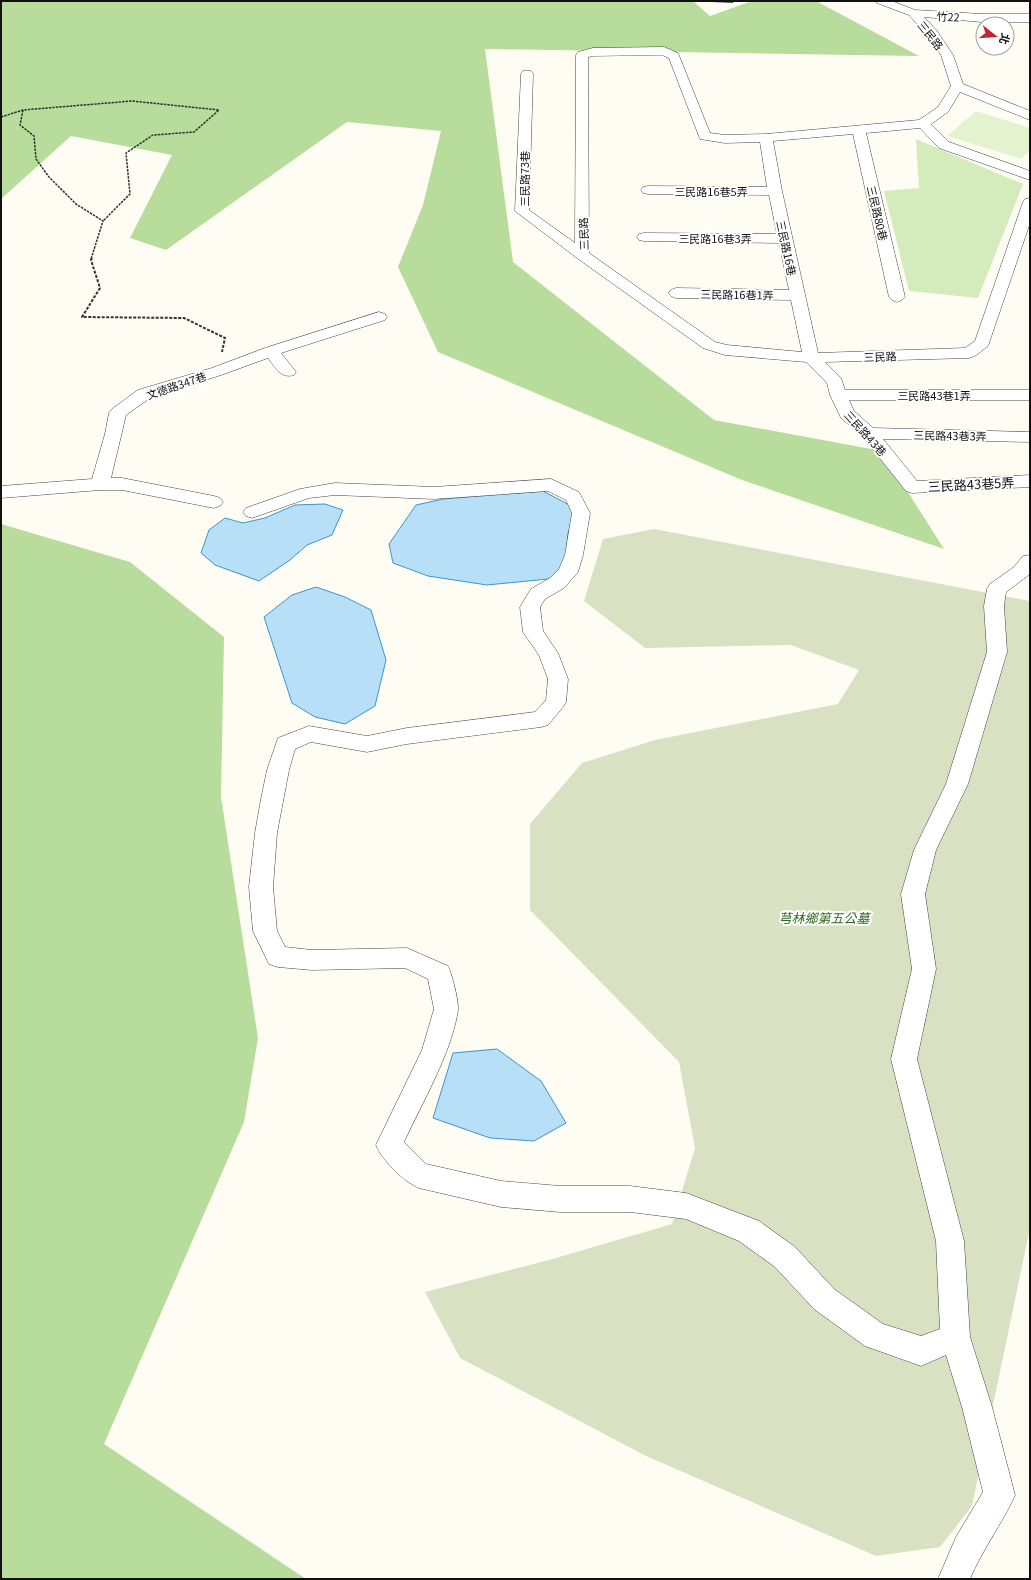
<svg xmlns="http://www.w3.org/2000/svg" width="1031" height="1580" font-family="Georgia,'Noto Sans TC',serif">
<style>
.green{fill:#d4ebbc}
.forest{fill:#b7dc9b}
.cemetery{fill:#d8e2c3}
.pitch{fill:#e5f2ce}
.water{fill:#b7dff7;stroke:#3d94cf}
.lines{fill:none;stroke-linecap:round;stroke-linejoin:round}
.minor-casing{stroke:#434343;stroke-width:1}
.path-far1{stroke:#323232;stroke-width:1.5;stroke-dasharray:2.5 1;stroke-linecap:butt}
.path{stroke:#323232;stroke-width:2;stroke-dasharray:3 1.5;stroke-linecap:butt}
.minor{fill:#fff;fill-rule:evenodd}
.wall{fill:#4d4641}
.labels{text-anchor:middle;dominant-baseline:central;stroke-width:4;stroke-linejoin:round;paint-order:stroke}
.far-street-label{font-size:11px;fill:#101010;stroke:#fff}
.street-label{font-size:13px;fill:#101010;stroke:#fff}
.park-label{font-size:13px;font-style:italic;fill:#2e6a1e;stroke:#fff}
</style>
<rect width="100%" height="100%" fill="#fffdf3"/>
<path class="green" d="M916,139l107,45 -45,114 -69,-7 -25,-100 35,-3z"/>
<g class="forest">
<path d="M1,1h692l17,15 42,-15h64l103,55 -434,-7 28,213 201,158 168,31 62,98 -202,-69 -304,-128 -40,-85 25,-62 18,-74 -94,-9 -181,128 -36,-12 42,-83 -101,-19 -70,63z"/>
<path d="M1,524l129,38 94,75 -3,160 37,241 -14,84 -140,322 202,135h-305z"/>
</g>
<path class="cemetery" d="M654,529l376,72v627l-58,278 -32,41 -64,9 -230,-100 -186,-98 -35,-66 124,-32 123,-36 23,-76 -16,-86 -149,-152v-86l52,-61 73,-23 183,-36 21,-34 -68,-25 -146,3 -61,-47 19,-62z"/>
<path class="pitch" d="M976,111l54,17v23l-9,8 -74,-23z"/>
<g class="water">
<path d="M543,491l34,18 -9,24 -3,38 -17,8 -61,6 -59,-9 -35,-13 -4,-19 27,-39 27,-6z"/>
<path d="M325,504l18,6 -11,25 -25,10 -17,15 -31,21 -44,-16 -14,-12 8,-23 16,-12 18,5 22,-5 30,-13z"/>
<path d="M316,587l29,10 26,13 15,50 -11,46 -30,18 -30,-7 -23,-14 -28,-86 28,-22z"/>
<path d="M497,1049l44,32 25,42 -32,18 -44,-3 -57,-20 20,-65z"/>
</g>
<g class="lines">
<g class="minor-casing">
<g id="minor">
<path d="M875,1h17l23,9 67,4h48v8h-48l-58,-5 13,14 16,24 10,29 67,27v9l-70,-28 -12,20 -17,12 18,18 81,29v9l-91,-32 -19,-20 -54,5 39,164 -3,3 -5,2 -5,-2 -3,-3 -36,-163 -80,7 9,50 36,162 147,-5 10,-7 48,-139 2,-3 5,-1v25l-42,123 -13,10 -6,2 -144,4 16,16 4,12h185v10h-181l5,11 19,17 157,4v10l-147,-3 34,42 113,-6v12l-118,6 -6,-2 -43,-54 -22,-19 -11,-23 -3,-12 -21,-21 -81,-7 -22,-7 -126,-90 -62,-47 6,-137 2,-3h8l2,3 -4,136 46,33 1,-188 2,-3 15,-4 71,-1 14,6 32,80 15,2 41,-1 153,-14 19,-13 13,-21 -10,-31 -13,-19 -19,-21 -32,-12zM662,55l7,3 31,81 25,4 35,-1 7,45 -119,-1 -5,1 -2,3 2,3 5,1 121,1 8,39 -133,-1 -5,1 -2,3 2,3 5,1 135,2 10,47 -113,-2 -5,2 -3,3 3,3 5,2 115,2 11,52 -75,-7 -12,-3 -126,-89 -1,-196 5,-1z"/>
<path d="M379,312l6,2 2,3 -2,3 -104,33 15,19 -2,3c-13,4 -18,-7 -26,-17l-44,16 -74,24 -24,17 -15,63h11l92,18 6,2 3,4 -3,4 -6,2 -92,-18h-22l-99,8v-12l91,-7 13,-45 4,-21 3,-4 26,-19 74,-22 53,-20z"/>
<path d="M551,479l28,13 11,21 -7,42 -5,17 -14,16 -19,11 -5,8 3,24 15,22 10,26 -2,23 -3,5 -15,18 -7,2 -134,17 -40,8 -56,-10 -16,7 -6,21 -12,63 -4,54 4,44 8,16 27,3 95,-2 41,18c4,8 11,36 10,44 -6,42 -36,93 -54,132l22,22 75,17 59,5h70l56,7 73,28 36,26 39,42 49,35 38,12 19,-7 -4,-88 -45,-182 21,-90 -11,-75 13,-44 32,-66 41,-132 -3,-46 3,-17 3,-5 24,-17 9,-11 7,-1v19l-24,18 -2,14 3,46 -39,132 -32,66 -11,44 11,75 -19,90 47,182 6,96 22,70 23,88c-13,29 -33,55 -45,84h-32l18,-42 27,-45 -21,-85 -16,-52 -25,11 -56,-20 -51,-37 -39,-42 -36,-26 -53,-22 -56,-7h-70l-59,-5 -82,-19c-15,-6 -37,-28 -43,-43l46,-95 12,-41 -6,-30 -23,-11 -93,2 -34,-3 -9,-3 -16,-33 -4,-44 6,-54 6,-34 6,-29 11,-32 31,-12 58,10 40,-8 128,-16 11,-12 2,-21 -9,-24 -16,-23 -3,-25 11,-18 19,-11 9,-9 6,-14 7,-42 -6,-13 -18,-9 -114,8 -99,-4 -26,3 -57,20 -6,-2 -3,-4 3,-4 54,-19 35,-6 99,4z"/>
</g>
</g>
<g class="path-far1">
<path d="M23,110l-3,15 14,11 2,23 13,18 27,27 27,17 -12,38"/>
<path d="M1,117l22,-7 109,-9 87,9 -25,22 -41,3 -27,18 4,41 -27,27"/>
</g>
<path class="path" d="M92,258l-1,2 9,28 -18,29 102,1 41,20 -3,14"/>
<use href="#minor" class="minor"/>
</g>
<path class="wall" d="M711,1h23l-1,2 -22,-1z"/>
<g class="labels">
<g class="far-street-label">
<text transform="translate(948 16) rotate(3)">竹22</text>
<text transform="translate(931 35) rotate(51)">三民路</text>
<text transform="translate(524 179) rotate(-90)">三民路73巷</text>
<text x="711" y="191">三民路16巷5弄</text>
<text transform="translate(878 213) rotate(77)">三民路80巷</text>
<text transform="translate(583 234) rotate(-92)">三民路</text>
<text x="715" y="238">三民路16巷3弄</text>
<text transform="translate(787 248) rotate(78)">三民路16巷</text>
<text transform="translate(737 294) rotate(1)">三民路16巷1弄</text>
<text transform="translate(880 356) rotate(-2)">三民路</text>
<text transform="translate(176 385) rotate(-19)">文德路347巷</text>
<text x="934" y="395">三民路43巷1弄</text>
<text transform="translate(866 433) rotate(48)">三民路43巷</text>
<text transform="translate(950 435) rotate(1)">三民路43巷3弄</text>
</g>
<g class="street-label">
<text transform="translate(971 484) rotate(-3)">三民路43巷5弄</text>
</g>
<g class="park-label">
<text x="824" y="917">芎林鄉第五公墓</text>
</g>
</g>
<rect width="1031" height="1580" fill="none" stroke="#101010" stroke-width="4"/>
<g transform="translate(995 36) rotate(107)"><circle r="19" fill="#ffffff" stroke="#9f9f9f"/>
<path d="M0-3L7 15L0 10L-7 15Z" fill="#c3252c"/>
<text y="-6" font-size="11" font-weight="bold" text-anchor="middle" fill="#101010">北</text>
</g>
</svg>
